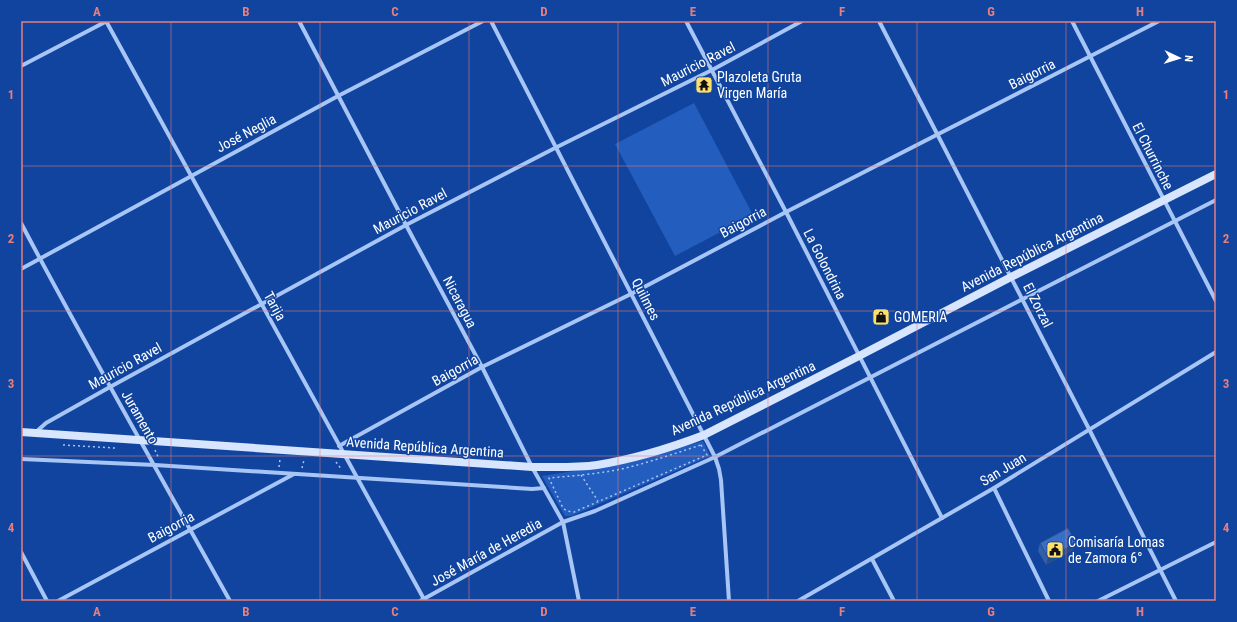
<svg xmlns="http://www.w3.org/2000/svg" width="1237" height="622" font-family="'Roboto Condensed',sans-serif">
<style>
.green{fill:#235dbd}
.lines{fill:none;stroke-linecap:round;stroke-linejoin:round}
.path{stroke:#a7c5f5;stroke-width:1.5;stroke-dasharray:2 3;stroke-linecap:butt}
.street{stroke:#a7c5f5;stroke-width:4}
.secondary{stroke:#d7e5fe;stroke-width:8}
.wall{fill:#315faa}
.shaded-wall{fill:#284d8b}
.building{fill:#396ec6;stroke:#284d8b}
.grid{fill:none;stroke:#e67e7e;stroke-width:1;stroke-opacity:0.55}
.labels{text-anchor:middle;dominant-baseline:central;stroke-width:3;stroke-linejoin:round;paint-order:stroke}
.street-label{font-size:14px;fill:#fff;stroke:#10449e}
.poi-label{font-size:14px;fill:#fff;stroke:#10449e;text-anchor:start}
.neatline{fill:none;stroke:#e67e7e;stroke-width:1.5}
.grid-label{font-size:13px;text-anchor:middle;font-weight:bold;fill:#e67e7e}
</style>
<rect width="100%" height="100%" fill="#10449e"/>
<g class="green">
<path d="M694,103l59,112 -78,41 -60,-112z"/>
<path d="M703,441l7,15 -139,60h-6l-23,-40 89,-14z"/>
</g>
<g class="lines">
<g class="path">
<path d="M63,445l52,3"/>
<path d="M701,445l6,10 -133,57 -7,-1 -4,-3 -14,-30c23,-2 46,-4 68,-8 28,-6 56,-16 84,-25z"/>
<path d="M155,450l4,9"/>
<path d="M336,462l6,8"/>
<path d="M279,467l1,-8"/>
<path d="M302,468l2,-8"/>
<path d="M581,475l17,26"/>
</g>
<g class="street">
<path d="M106,21l319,580"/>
<path d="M299,21l107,204 76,142 50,100 31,55 16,79"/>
<path d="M491,21l224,436 4,12 2,11 8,121"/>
<path d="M686,21l100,191 156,306"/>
<path d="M879,21l210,408 87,172"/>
<path d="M1072,21l144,280"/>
<path d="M21,66l86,-45"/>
<path d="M21,223c67,127 139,252 209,378"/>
<path d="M21,269l317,-173 145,-75"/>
<path d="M36,432l10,-9 64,-36 296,-162 149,-77 157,-78 90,-49"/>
<path d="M339,446l143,-79 149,-73 155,-82 373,-191"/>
<path d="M21,459l134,6 377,24 12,-1"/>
<path d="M994,488l55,113"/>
<path d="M21,552l26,49"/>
<path d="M872,559l22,42"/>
<path d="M58,601l236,-127"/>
<path d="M420,601l143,-79 32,-11 120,-54 501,-257"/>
<path d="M798,601l196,-113 222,-136"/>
<path d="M1098,601l118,-59"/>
</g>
<path class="secondary" d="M21,432l511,35c22,0 44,1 65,-2 37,-6 73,-17 107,-30l155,-79 152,-79 205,-103"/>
</g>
<path class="wall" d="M1040,543l33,7 -27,15 -8,-14z"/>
<path class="shaded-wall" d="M1076,543l-3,7 -27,15 2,-7z"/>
<path class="building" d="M1068,528l8,15 -28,15 -8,-15z"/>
<path class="grid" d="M171,21v580M320,21v580M469,21v580M618,21v580M768,21v580M917,21v580M1066,21v580M21,166h1195M21,311h1195M21,456h1195"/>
<defs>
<g id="temple-square" transform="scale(0.9)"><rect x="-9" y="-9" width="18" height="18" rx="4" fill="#ffdf6b" stroke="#10449e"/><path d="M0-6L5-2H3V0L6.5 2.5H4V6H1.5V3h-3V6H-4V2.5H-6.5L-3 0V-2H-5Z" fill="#111"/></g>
<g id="shop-square" transform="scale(0.9)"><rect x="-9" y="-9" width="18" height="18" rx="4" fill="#ffdf6b" stroke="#10449e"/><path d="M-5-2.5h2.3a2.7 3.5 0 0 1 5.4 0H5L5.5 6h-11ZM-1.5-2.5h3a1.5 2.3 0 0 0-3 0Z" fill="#111"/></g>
<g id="civic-square" transform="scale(0.9)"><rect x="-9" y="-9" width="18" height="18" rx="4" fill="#ffdf6b" stroke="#10449e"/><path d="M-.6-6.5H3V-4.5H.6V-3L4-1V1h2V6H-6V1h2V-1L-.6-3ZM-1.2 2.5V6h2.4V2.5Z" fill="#111"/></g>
</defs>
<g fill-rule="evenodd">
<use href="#temple-square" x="704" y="85"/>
<use href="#shop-square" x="881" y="317"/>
<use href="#civic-square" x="1055" y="550"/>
</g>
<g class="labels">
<g class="street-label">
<text transform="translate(698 64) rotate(-27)">Mauricio Ravel</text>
<text transform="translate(1032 74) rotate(-27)">Baigorria</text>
<text transform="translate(246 133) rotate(-28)">José Neglia</text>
<text transform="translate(1153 156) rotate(63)">El Churrinche</text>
<text transform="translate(410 211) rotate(-28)">Mauricio Ravel</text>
<text transform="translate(743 222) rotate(-28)">Baigorria</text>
<text transform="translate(1032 252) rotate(-27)">Avenida República Argentina</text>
<text transform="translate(825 264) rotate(63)">La Golondrina</text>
<text transform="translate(646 299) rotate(63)">Quilmes</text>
<text transform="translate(460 302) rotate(62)">Nicaragua</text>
<text transform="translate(1038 305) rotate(63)">El Zorzal</text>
<text transform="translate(275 306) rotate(61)">Tarija</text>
<text transform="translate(125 366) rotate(-29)">Mauricio Ravel</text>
<text transform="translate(455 370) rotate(-29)">Baigorria</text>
<text transform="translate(743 398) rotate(-25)">Avenida República Argentina</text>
<text transform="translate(140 417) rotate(60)">Juramento</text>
<text transform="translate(425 447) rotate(4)">Avenida República Argentina</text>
<text transform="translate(1003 469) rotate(-31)">San Juan</text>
<text transform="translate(171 527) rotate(-28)">Baigorria</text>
<text transform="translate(486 552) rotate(-29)">José María de Heredia</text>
</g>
<g class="poi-label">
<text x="717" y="77">Plazoleta Gruta<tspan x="717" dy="16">Virgen María</tspan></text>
<text x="894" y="317">GOMERIA</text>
<text x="1068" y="542">Comisaría Lomas<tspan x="1068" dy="16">de Zamora 6°</tspan></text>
</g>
</g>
<rect width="1237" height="622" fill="none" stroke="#10449e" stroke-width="44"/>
<g transform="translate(1179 58) rotate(94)" stroke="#10449e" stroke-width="3" paint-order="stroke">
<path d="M0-3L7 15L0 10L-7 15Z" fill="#ffffff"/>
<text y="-6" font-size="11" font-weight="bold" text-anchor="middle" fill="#ffffff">N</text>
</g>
<rect x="22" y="22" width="1193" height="578" class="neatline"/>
<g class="grid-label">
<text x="97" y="16">A</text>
<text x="246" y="16">B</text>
<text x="395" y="16">C</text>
<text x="544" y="16">D</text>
<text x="693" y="16">E</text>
<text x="842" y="16">F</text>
<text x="991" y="16">G</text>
<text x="1140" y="16">H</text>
<text x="11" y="99">1</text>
<text x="1226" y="99">1</text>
<text x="11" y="243">2</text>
<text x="1226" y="243">2</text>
<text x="11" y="388">3</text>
<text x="1226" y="388">3</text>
<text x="11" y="532">4</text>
<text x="1226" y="532">4</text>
<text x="97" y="616">A</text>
<text x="246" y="616">B</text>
<text x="395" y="616">C</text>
<text x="544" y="616">D</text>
<text x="693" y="616">E</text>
<text x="842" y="616">F</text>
<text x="991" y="616">G</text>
<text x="1140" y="616">H</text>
</g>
</svg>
